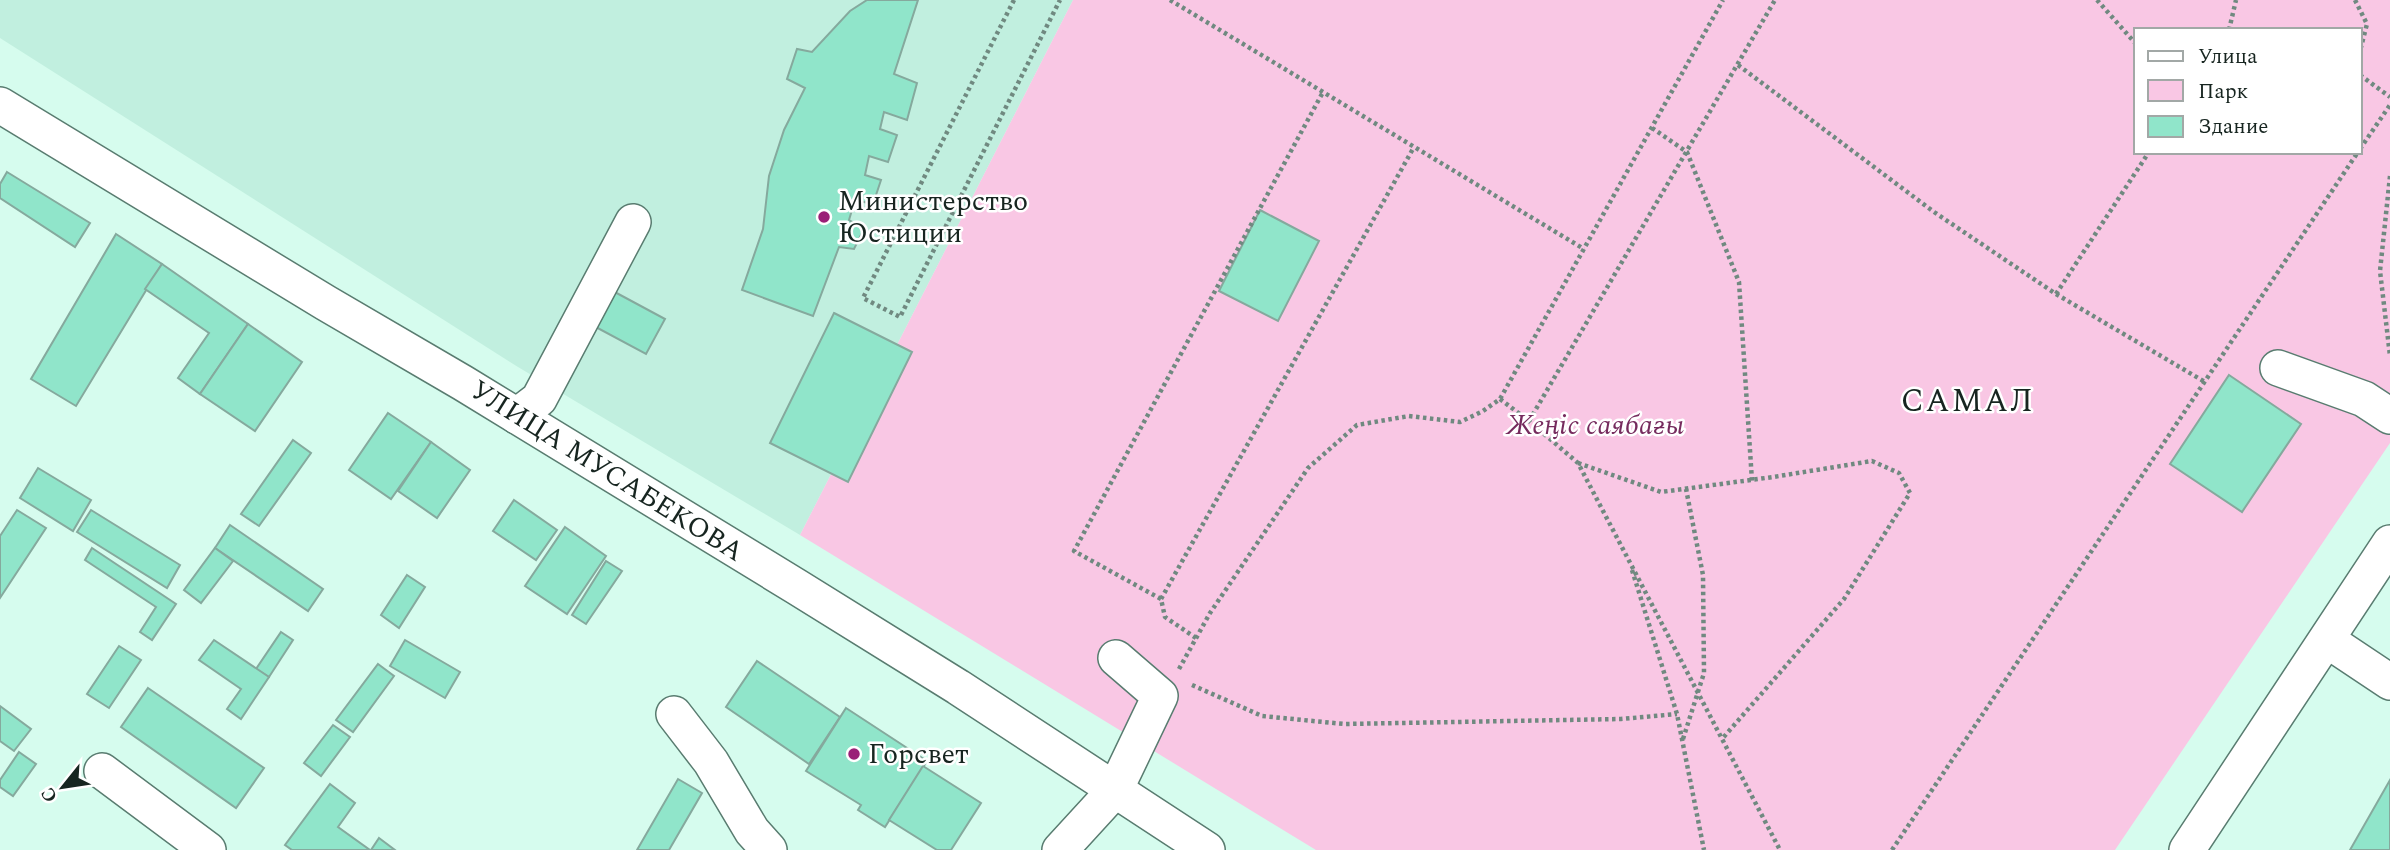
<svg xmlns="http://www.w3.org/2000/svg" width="2390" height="850" font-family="Spectral,serif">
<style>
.built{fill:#c1efdf}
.green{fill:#f9c7e4;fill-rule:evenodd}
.building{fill:#90e5ca;stroke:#85a99d;stroke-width:2}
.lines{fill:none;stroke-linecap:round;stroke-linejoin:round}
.minor-casing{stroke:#597c70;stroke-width:38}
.path{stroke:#708980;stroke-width:4.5;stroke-dasharray:3.5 3.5;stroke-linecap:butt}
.minor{stroke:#fff;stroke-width:35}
.poi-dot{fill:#9a1f77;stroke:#fff;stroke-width:2.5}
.labels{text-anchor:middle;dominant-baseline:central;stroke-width:5;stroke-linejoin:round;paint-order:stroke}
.poi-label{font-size:28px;fill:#172520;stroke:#fff;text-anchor:start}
.park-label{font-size:28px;font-style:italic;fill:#762b5e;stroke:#fff}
.street-label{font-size:28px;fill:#172520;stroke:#fff}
.quarter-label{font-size:32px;letter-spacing:2px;fill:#172520;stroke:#fff}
</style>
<rect width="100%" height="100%" fill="#d6fcee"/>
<path class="built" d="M0,0h1073l-273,535 -282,-168 -518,-329z"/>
<path class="green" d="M1073,0h1317v443l-275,407h-799l-516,-315zM2136,30h224v122h-224z"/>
<g class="building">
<path d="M867,0h51l-24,74 23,9 -10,37 -23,-8 -4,17 17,6 -9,27 -19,-6 -4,19 16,5 -8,24 -18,-4 -6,20 15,9 -10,20 -15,-2 -26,69 -71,-26 21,-61 6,-53 15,-46 21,-42 -18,-9 10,-30 15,3 38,-41z"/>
<path d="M7,172l83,51 -15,24 -75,-49v-14z"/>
<path d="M1260,210l59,31 -41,80 -59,-30z"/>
<path d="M116,234l46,30 -86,142 -45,-27z"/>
<path d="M162,264l86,60 -48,70 -22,-16 31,-45 -64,-44z"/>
<path d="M611,290l54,29 -19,35 -54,-29z"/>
<path d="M834,313l78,39 -64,130 -78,-39z"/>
<path d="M248,324l54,38 -47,69 -55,-37z"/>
<path d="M2229,375l72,49 -59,88 -72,-48z"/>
<path d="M388,413l43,29 -40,57 -42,-29z"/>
<path d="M293,440l18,13 -52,73 -18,-12z"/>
<path d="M431,442l39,28 -33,48 -39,-27z"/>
<path d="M38,468l53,32 -18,31 -53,-33z"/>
<path d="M514,500l43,30 -21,30 -43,-29z"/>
<path d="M17,510l29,18 -46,70v-62z"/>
<path d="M91,510l89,55 -13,23 -90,-56z"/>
<path d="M230,525l93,64 -15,22 -93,-63z"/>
<path d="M565,527l41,29 -39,58 -42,-28z"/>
<path d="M92,548l84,56 -24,36 -12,-8 16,-25 -71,-47z"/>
<path d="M215,548l18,13 -32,42 -17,-13z"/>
<path d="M606,561l16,10 -36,53 -14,-9z"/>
<path d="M407,575l18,12 -26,41 -18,-13z"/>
<path d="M281,632l12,8 -24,37 -13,-8z"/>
<path d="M214,640l55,37 -28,42 -14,-10 14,-20 -42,-29z"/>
<path d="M405,640l55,32 -15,26 -55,-32z"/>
<path d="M119,646l22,14 -32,48 -22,-14z"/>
<path d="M757,661l83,56 -31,47 -83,-57z"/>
<path d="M378,664l16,12 -41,56 -17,-12z"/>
<path d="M148,688l116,80 -28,40 -115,-81z"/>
<path d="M0,706l31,23 -17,22 -14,-10z"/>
<path d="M846,708l81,53 -42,66 -27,-17 3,-5 -55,-34z"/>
<path d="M333,725l17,12 -29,39 -17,-13z"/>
<path d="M19,752l17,12 -23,32 -13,-9v-7z"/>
<path d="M923,766l58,37 -30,47h-14l-48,-30z"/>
<path d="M678,779l24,14 -33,57h-32z"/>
<path d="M2390,780v70h-40z"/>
<path d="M330,784l25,19 -17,24 32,23h-78l-7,-5z"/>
<path d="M379,838l16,12h-24z"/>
</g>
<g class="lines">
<g class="minor-casing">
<g id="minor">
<path d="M0,105l326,198 137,80 334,204 161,100 249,163"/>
<path d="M2278,368l86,31 26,17"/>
<path d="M517,416l22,-17 94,-177"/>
<path d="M2327,640l63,42"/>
<path d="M674,714l37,48 41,69 17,19"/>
<path d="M102,771l106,79"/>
<path d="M1060,850l55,-60 45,-94 -44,-38"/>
<path d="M2187,850l203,-307"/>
</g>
</g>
<g class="path">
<path d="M1014,0l-151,298 37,19 160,-317"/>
<path d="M1170,0l414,249"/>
<path d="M2097,0l39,44"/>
<path d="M2355,0l12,24 -7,27"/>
<path d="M2229,30l7,-30"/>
<path d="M1738,65l196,147 122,82 149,88"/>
<path d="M2360,75l30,22"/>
<path d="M1652,128l35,24 52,130 13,199"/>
<path d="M2360,149l30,-44"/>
<path d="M2390,176l-10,95 10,85"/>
<path d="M2056,294l93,-142"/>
<path d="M1500,399l29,22 49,42 202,387"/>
<path d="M1529,421l246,-421"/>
<path d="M1578,463l83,29 112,-15 99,-16 27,12 11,20 -66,106 -122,140"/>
<path d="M1632,570l45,144 27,136"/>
<path d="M1161,599l-87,-48 249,-459"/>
<path d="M1196,638l-31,-21 -4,-18 253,-452"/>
<path d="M1179,669l31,-56 98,-145 49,-43 52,-9 51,6 23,-11 17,-12 223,-399"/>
<path d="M1192,685l70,31 82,8 277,-5 56,-5"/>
<path d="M1683,739l21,-66 -1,-98 -17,-86"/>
<path d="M1892,850l466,-698"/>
</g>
<use href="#minor" class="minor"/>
</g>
<g class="poi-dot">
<circle cx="824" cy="217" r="7"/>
<circle cx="854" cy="754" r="7"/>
</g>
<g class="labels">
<g class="poi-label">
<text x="838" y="201">Министерство<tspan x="838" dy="32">Юстиции</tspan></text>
<text x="868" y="754">Горсвет</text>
</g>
<g class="park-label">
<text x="1595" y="425">Жеңіс саябағы</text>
</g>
<g class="street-label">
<text transform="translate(607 471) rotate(32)">УЛИЦА МУСАБЕКОВА</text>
</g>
<g class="quarter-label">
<text x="1968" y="401">САМАЛ</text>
</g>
</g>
<rect x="2134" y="28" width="228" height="126" fill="#ffffff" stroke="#a2a8a6" stroke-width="2"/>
<rect x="2148" y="51" width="35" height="10" fill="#ffffff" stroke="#a2a8a6" stroke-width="2"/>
<text x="2198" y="63" font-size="21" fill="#172520">Улица</text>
<rect x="2148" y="80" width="35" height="21" fill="#f9c7e4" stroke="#a2a8a6" stroke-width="2"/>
<text x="2198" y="98" font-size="21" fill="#172520">Парк</text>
<rect x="2148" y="116" width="35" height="21" fill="#90e5ca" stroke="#a2a8a6" stroke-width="2"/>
<text x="2198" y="133" font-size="21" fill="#172520">Здание</text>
<g transform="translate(63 787) rotate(240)" stroke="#ffffff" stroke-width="5" paint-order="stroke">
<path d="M0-5L12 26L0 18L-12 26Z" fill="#172520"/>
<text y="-10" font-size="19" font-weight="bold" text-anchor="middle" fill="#172520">С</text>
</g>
</svg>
